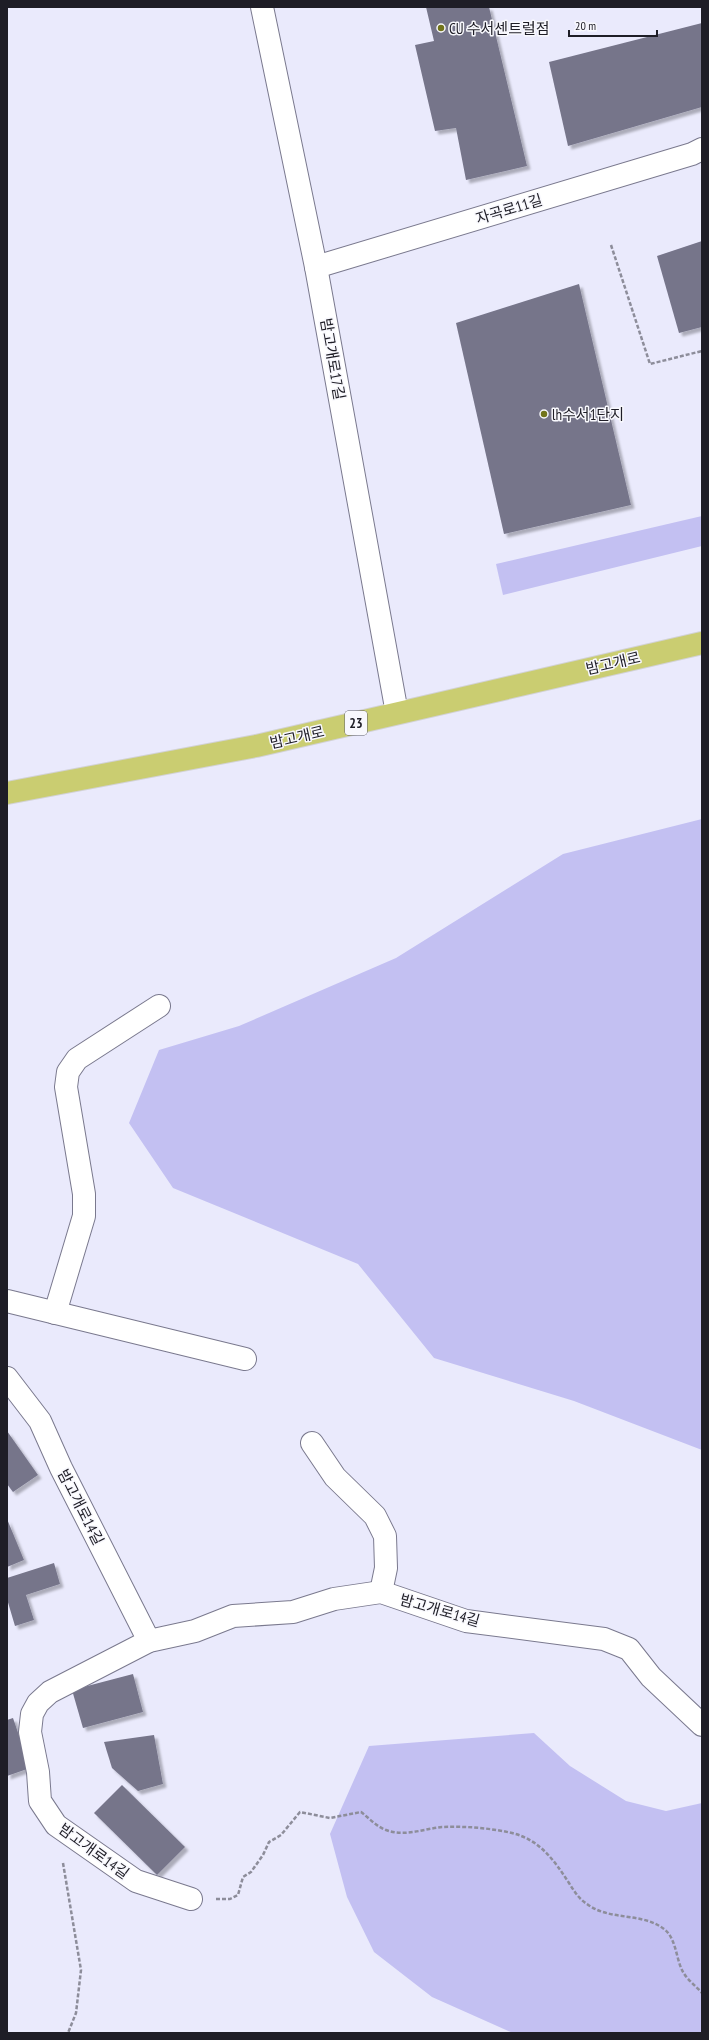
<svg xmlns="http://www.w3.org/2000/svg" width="709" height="2040" font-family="'PT Sans Narrow','Noto Sans KR',sans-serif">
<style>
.green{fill:#c3c0f2}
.building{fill:#76758a;filter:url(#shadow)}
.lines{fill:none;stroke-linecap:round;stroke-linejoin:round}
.minor-casing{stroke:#7a798e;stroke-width:24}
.major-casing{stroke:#d2d2d4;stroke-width:24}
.path{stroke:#8d8d9a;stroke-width:2.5;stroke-dasharray:4 2;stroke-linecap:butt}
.minor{stroke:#fff;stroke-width:22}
.major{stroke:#cacd71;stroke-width:22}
.poi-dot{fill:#72741b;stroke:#f8f8fd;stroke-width:1.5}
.labels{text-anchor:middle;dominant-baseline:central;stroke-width:3;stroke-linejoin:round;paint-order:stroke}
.shield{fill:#f8f8fd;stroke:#5f5f66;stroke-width:1}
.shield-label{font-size:14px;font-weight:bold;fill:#1e1d26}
.poi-label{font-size:15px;fill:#1e1d26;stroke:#f8f8fd;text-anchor:start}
.street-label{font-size:15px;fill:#1e1d26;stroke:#f8f8fd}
</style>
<defs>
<filter id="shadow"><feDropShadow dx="3.5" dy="3.5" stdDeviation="1" flood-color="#0004"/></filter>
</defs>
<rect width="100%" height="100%" fill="#eaeafc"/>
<g class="green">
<path d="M702,516v30l-199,49 -7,-31z"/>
<path d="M702,819v631l-128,-49 -140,-43 -76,-94 -185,-76 -44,-65 30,-73 80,-24 157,-68 167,-104z"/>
<path d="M534,1733l36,33 56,35 40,10 36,-8v230h-189l-81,-36 -58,-45 -27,-55 -17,-63 39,-88z"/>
</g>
<g class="building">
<path d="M426,7h63l38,159 -61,14 -10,-52 -21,3 -20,-86 19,-4z"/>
<path d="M702,23v84l-134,39 -19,-84z"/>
<path d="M702,241v86l-23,6 -22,-77z"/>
<path d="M579,284l52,221 -127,29 -48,-211z"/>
<path d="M7,1431l31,44 -25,17 -6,-8z"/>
<path d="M7,1519l17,41 -17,7z"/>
<path d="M54,1563l6,21 -34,11 8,25 -19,6 -8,-27v-21z"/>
<path d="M133,1674l10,38 -60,16 -11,-38z"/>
<path d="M13,1718l17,50 -23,8v-56z"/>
<path d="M154,1735l9,49 -25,7 -26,-23 -8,-26z"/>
<path d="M122,1785l63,62 -28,28 -63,-62z"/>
</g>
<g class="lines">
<g class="minor-casing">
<g id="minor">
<path d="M262,7l54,260 81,446"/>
<path d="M316,267l376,-113 10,-5"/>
<path d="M7,1301l238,58"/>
<path d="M55,1313l29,-97v-22l-18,-107 2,-15 9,-13 82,-53"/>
<path d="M7,1378l33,43 21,47 88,173"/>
<path d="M312,1443l23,34 40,39 10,20 1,32 -5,24"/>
<path d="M191,1899l-55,-18 -80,-56 -16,-24 -2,-29 -8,-40 2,-18 6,-11 12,-11 99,-51 46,-10 38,-15 60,-4 41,-13 47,-7 85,29 138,18 25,10 22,28 51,48"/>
</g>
</g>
<g class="major-casing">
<path id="major" d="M7,793l249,-47 446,-103"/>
</g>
<g class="path">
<path d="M611,245l39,119 52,-13"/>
<path d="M63,1863l18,107 -5,43 -8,20"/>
<path d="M216,1899h14l8,-4 5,-18 8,-5 12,-17 6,-13 12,-7 19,-23 30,6 31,-6c8,6 16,15 25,18 19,7 37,-1 56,-3 23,-1 48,1 70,6 28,7 42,27 57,50 5,8 10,16 18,21 22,17 55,8 77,25 12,9 12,29 18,41 4,9 14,16 20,23"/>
</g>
<use href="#minor" class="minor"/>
<use href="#major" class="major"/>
</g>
<g class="poi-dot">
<circle cx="441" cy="28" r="4"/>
<circle cx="544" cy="414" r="4"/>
</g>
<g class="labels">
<rect class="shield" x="345" y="711" width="22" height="24" rx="3"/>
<g class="shield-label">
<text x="356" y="723">23</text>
</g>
<g class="poi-label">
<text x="449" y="28">CU 수서센트럴점</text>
<text x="552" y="414">lh수서1단지</text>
</g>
<g class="street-label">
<text transform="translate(509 209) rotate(-17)">자곡로11길</text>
<text transform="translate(333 359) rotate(80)">밤고개로17길</text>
<text transform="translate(613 663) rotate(-13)">밤고개로</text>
<text transform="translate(297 737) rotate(-13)">밤고개로</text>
<text transform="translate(81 1507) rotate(63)">밤고개로14길</text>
<text transform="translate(440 1610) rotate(16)">밤고개로14길</text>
<text transform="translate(94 1851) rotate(36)">밤고개로14길</text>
</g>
</g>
<rect width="709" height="2040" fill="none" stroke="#1e1d26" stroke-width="16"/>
<path d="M569 30v6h88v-6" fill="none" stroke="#1e1d26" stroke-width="2"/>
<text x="575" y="30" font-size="12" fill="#1e1d26" stroke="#f8f8fd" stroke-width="3" paint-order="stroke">20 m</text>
</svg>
